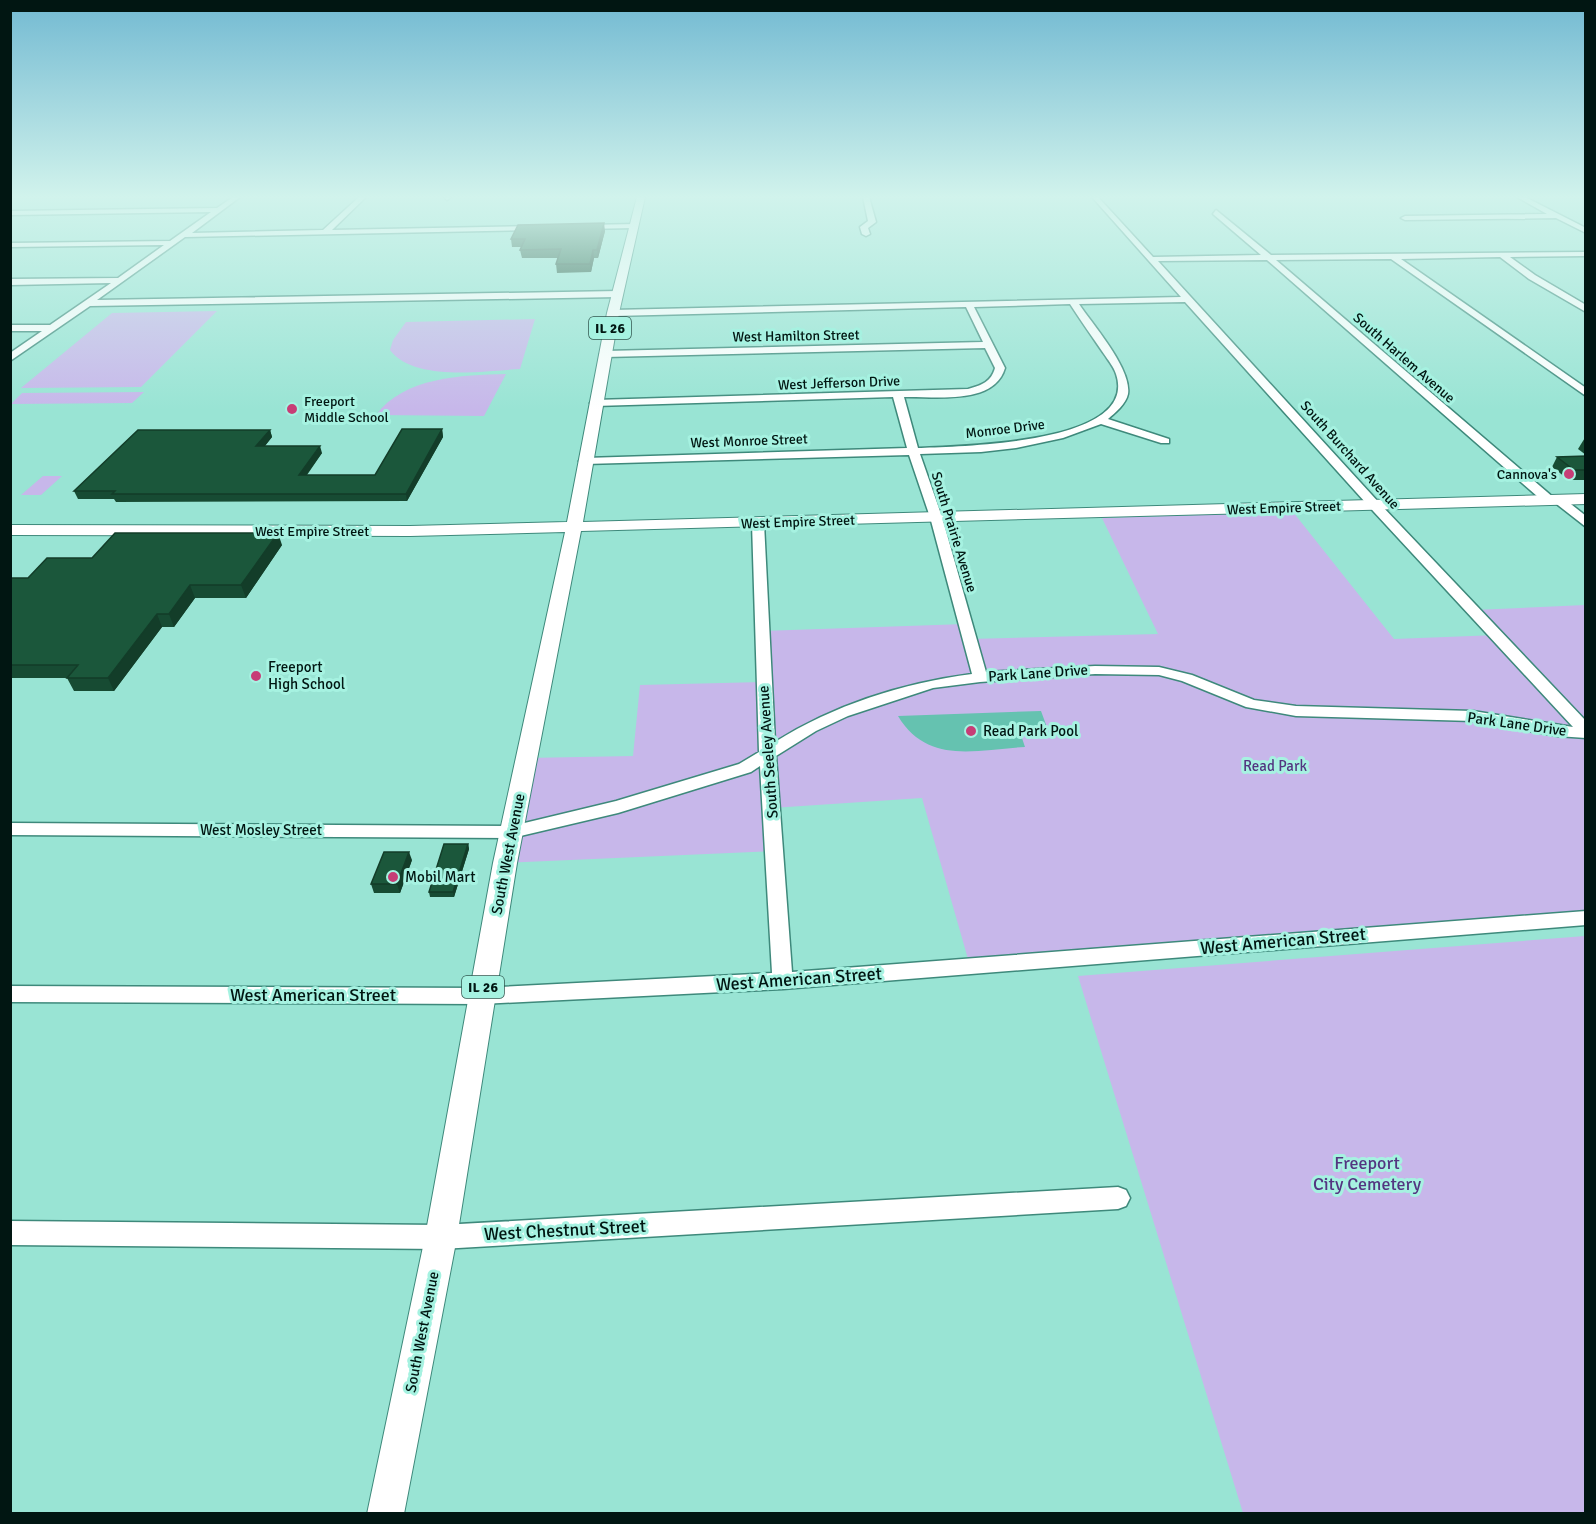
<svg xmlns="http://www.w3.org/2000/svg" width="1596" height="1524" font-family="Signika,sans-serif">
<style>
.green{fill:#c7b7ea}
.water{fill:#65c2b0}
.lines{fill:none;stroke-linecap:round;stroke-linejoin:round}
.minor-casing{stroke:#3e897b;stroke-width:3}
.major-casing{stroke:#3e897b;stroke-width:2}
.minor{fill:#fff;fill-rule:evenodd}
.major{fill:#fff;fill-rule:evenodd}
.wall{fill:#174b33}
.shaded-wall{fill:#133d29}
.building{fill:#1b573b;stroke:#133d29;stroke-width:1.5}
.poi-dot{fill:#c73d76;stroke:#a6f2e1;stroke-width:2}
.labels{text-anchor:middle;dominant-baseline:central;stroke-width:6;stroke-linejoin:round;paint-order:stroke}
.shield{fill:#a6f2e1;stroke:#325850;stroke-width:1.5}
.shield-label{font-size:14px;font-weight:bold;fill:#011612}
.far-street-label{font-size:14px;fill:#011612;stroke:#a6f2e1}
.far-poi-label{font-size:14px;fill:#011612;stroke:#a6f2e1;text-anchor:start}
.poi-label{font-size:15px;fill:#011612;stroke:#a6f2e1;text-anchor:start}
.street-label{font-size:15px;fill:#011612;stroke:#a6f2e1}
.park-label{font-size:15px;fill:#533580;stroke:#a6f2e1}
.near-street-label{font-size:18px;fill:#011612;stroke:#a6f2e1}
.near-park-label{font-size:18px;fill:#533580;stroke:#a6f2e1}
</style>
<rect width="100%" height="100%" fill="#99e4d4"/>
<g class="green">
<path d="M217,311l-76,76 -120,1 91,-75z"/>
<path d="M535,319l-15,50c-36,2 -106,13 -130,-19l3,-10 13,-18z"/>
<path d="M506,374l-22,42 -108,-1c28,-38 86,-40 130,-41z"/>
<path d="M144,392l-12,11 -121,1 11,-11z"/>
<path d="M43,476h19l-21,19h-20z"/>
<path d="M1293,512l101,127 103,-4 -23,-25 111,-5v312l-615,49 -48,-168 -150,10 2,43 -269,12 21,-105 107,-2 7,-71 123,-3 -2,-51 204,-7 4,15 189,-5 -56,-116z"/>
<path d="M1585,936v577h-342l-165,-537z"/>
</g>
<path class="water" d="M1041,711l7,19 -28,2 5,15c-47,2 -97,19 -127,-31z"/>
<g class="lines">
<g class="minor-casing">
<g id="minor">
<path d="M233,197h7l-48,36 131,-3 36,-33h7l-34,33 206,-4 4,2 -4,2 -353,7 -88,63 521,-9 4,3 -4,3 -528,9 -80,55v-8l32,-22h-32v-6h40l61,-42 -101,2v-6l108,-1 46,-33 -154,2v-4l160,-2 41,-29 -201,3v-4l207,-3z"/>
<path d="M444,197h7l-4,3z"/>
<path d="M863,197h6l7,25 -8,6 2,6 -4,2 -4,-2 -2,-7 8,-6z"/>
<path d="M1092,197h6l55,60 108,-2 -48,-41 3,-4 55,45 315,-3v4l-76,1 25,18 51,30v7l-57,-33 -29,-22 -99,2 185,129v8l-195,-137 -115,1 278,238 8,-1 24,19v11l-32,-25 -9,1 -278,-243 -109,1 224,245 204,215v17l-29,-2 -84,-15 -177,-5 -50,-9 -64,-26 -23,-6 -64,-1 -115,8 -47,6 -85,28 -32,15 -40,25 16,216 794,-61v14l-803,64 -302,15 -471,-2v-16l471,2 291,-15 -12,-207 -9,6 -133,41 -106,25 -502,-3v-12l502,3 104,-25 123,-37 20,-12 -7,-229 6,-4 6,4 11,219c59,-37 128,-59 197,-68l-42,-157 -21,-62 -324,9 -6,-3 6,-3 322,-10 -14,-51 -298,9 -5,-3 5,-3 373,-11c14,-4 23,-7 27,-21l-10,-20 -380,9 -5,-3 5,-3 378,-9 -17,-35 -353,9 -4,-3 4,-3 568,-13zM1185,302l189,210 199,215 -100,-16 -177,-5 -42,-6 -62,-25 -33,-8 -64,-1 -109,6 -44,-155 -22,-63 61,-2 35,-4 47,-10 38,-14 60,19h8v-4l-61,-20c7,-6 18,-15 20,-25 4,-25 -35,-69 -49,-90zM1070,304c11,17 23,34 34,50 4,6 10,13 12,20 24,71 -159,72 -198,74l-14,-51c30,-1 90,9 101,-29l-31,-61z"/>
<path d="M1517,197h8l61,31v5l-30,-15 -151,2 -4,-2 4,-2 142,-2z"/>
<path d="M637,224l-3,4 -50,1 -4,-2 4,-2z"/>
<path d="M1118,1187l8,3 4,8 -4,8 -8,3 -677,40 -431,-4v-24l431,4z"/>
</g>
</g>
<g class="major-casing">
<path id="major" d="M637,197h8l-26,116 -36,209 1003,-28v10l-1005,27 -64,332 -60,374 -53,277h-37l58,-277 68,-374 72,-331 -155,4 -400,-1v-10l400,1 157,-4 40,-209z"/>
</g>
<use href="#minor" class="minor"/>
<use href="#major" class="major"/>
</g>
<g class="wall">
<path d="M605,231l-7,27h-4l-3,14 -34,1 -1,-9 2,-6h-36l-2,-8 2,-3h-10l-1,-8z"/>
<path d="M442,429l1,8 -36,64 -291,1 -2,-3h-36l-4,-8 196,-61 2,7 -7,9 57,7 -15,22h68z"/>
<path d="M1586,436v19l-8,-6z"/>
<path d="M1586,456v24h-17l-17,-13 5,-10z"/>
<path d="M282,545l-36,53h-51l-21,29h-12l-48,64h-40l-7,-13h-57v-100h18l64,-20z"/>
<path d="M468,844l1,5 -15,48h-24l-1,-5z"/>
<path d="M412,860l-12,33h-26l-3,-9z"/>
</g>
<g class="shaded-wall">
<path d="M604,223l1,8 -7,27 -1,-8z"/>
<path d="M593,250l1,8 -3,14 -1,-8z"/>
<path d="M442,429l1,8 -36,64 -1,-7z"/>
<path d="M270,430l2,7 -13,16 -3,-7z"/>
<path d="M320,446l2,7 -21,29 -2,-7z"/>
<path d="M278,533l4,12 -36,53 -5,-13z"/>
<path d="M190,585l5,13 -21,29 -5,-13z"/>
<path d="M157,614l5,13 -48,64 -6,-13z"/>
<path d="M468,844l1,5 -15,48 -1,-5z"/>
<path d="M409,852l3,8 -12,33 -3,-9z"/>
</g>
<g class="building">
<path d="M604,223l-7,27h-4l-3,14h-34l5,-15 -41,1 5,-11h-14l7,-14z"/>
<path d="M402,429h40l-36,65h-294l3,-3h-41l64,-61h132l-14,16h64l-21,29h76z"/>
<path d="M1586,456v14h-12l-17,-13z"/>
<path d="M115,533h163l-37,52h-51l-21,29h-12l-49,64h-41l11,-13h-68v-87h18l19,-20h45z"/>
<path d="M444,844h24l-15,48h-24z"/>
<path d="M384,852h25l-12,32h-26z"/>
</g>
<linearGradient id="sky" x2="0" y2="1"><stop stop-color="#73bad2"/><stop offset="0.48" stop-color="#d1f3ec"/><stop offset="1" stop-color="#d1f3ec" stop-opacity="0"/></linearGradient>
<rect width="1596" height="410" fill="url(#sky)"/>
<g class="poi-dot">
<circle cx="292" cy="409" r="6"/>
<circle cx="1569" cy="474" r="6"/>
<circle cx="256" cy="676" r="6"/>
<circle cx="971" cy="731" r="6"/>
<circle cx="393" cy="877" r="6"/>
</g>
<g class="labels">
<g class="shield">
<rect x="589" y="317" width="42" height="22" rx="4.5"/>
<rect x="462" y="976" width="42" height="22" rx="4.5"/>
</g>
<g class="shield-label">
<text x="610" y="328">IL 26</text>
<text x="483" y="987">IL 26</text>
</g>
<g class="far-street-label">
<text transform="translate(796 336) rotate(-1)">West Hamilton Street</text>
<text transform="translate(1404 358) rotate(41)">South Harlem Avenue</text>
<text transform="translate(839 383) rotate(-2)">West Jefferson Drive</text>
<text transform="translate(1005 429) rotate(-7)">Monroe Drive</text>
<text transform="translate(749 441) rotate(-2)">West Monroe Street</text>
<text transform="translate(1350 455) rotate(48)">South Burchard Avenue</text>
<text transform="translate(1284 508) rotate(-2)">West Empire Street</text>
<text transform="translate(798 522) rotate(-2)">West Empire Street</text>
<text x="312" y="531">West Empire Street</text>
<text transform="translate(954 532) rotate(73)">South Prairie Avenue</text>
</g>
<g class="far-poi-label">
<text x="304" y="401">Freeport<tspan x="304" dy="16">Middle School</tspan></text>
<text x="1557" y="474" text-anchor="end">Cannova's</text>
</g>
<g class="poi-label">
<text x="268" y="667">Freeport<tspan x="268" dy="17">High School</tspan></text>
<text x="983" y="731">Read Park Pool</text>
<text x="405" y="877">Mobil Mart</text>
</g>
<g class="street-label">
<text transform="translate(1038 673) rotate(-4)">Park Lane Drive</text>
<text transform="translate(1517 724) rotate(8)">Park Lane Drive</text>
<text transform="translate(768 752) rotate(-94)">South Seeley Avenue</text>
<text x="261" y="830">West Mosley Street</text>
<text transform="translate(508 854) rotate(-79)">South West Avenue</text>
<text transform="translate(422 1332) rotate(-79)">South West Avenue</text>
</g>
<g class="park-label">
<text x="1275" y="766">Read Park</text>
</g>
<g class="near-street-label">
<text transform="translate(1283 941) rotate(-5)">West American Street</text>
<text transform="translate(799 979) rotate(-4)">West American Street</text>
<text x="313" y="995">West American Street</text>
<text transform="translate(565 1230) rotate(-3)">West Chestnut Street</text>
</g>
<g class="near-park-label">
<text x="1367" y="1163">Freeport<tspan x="1367" dy="21">City Cemetery</tspan></text>
</g>
</g>
<rect width="1596" height="1524" fill="none" stroke="#011612" stroke-width="24"/>
</svg>
